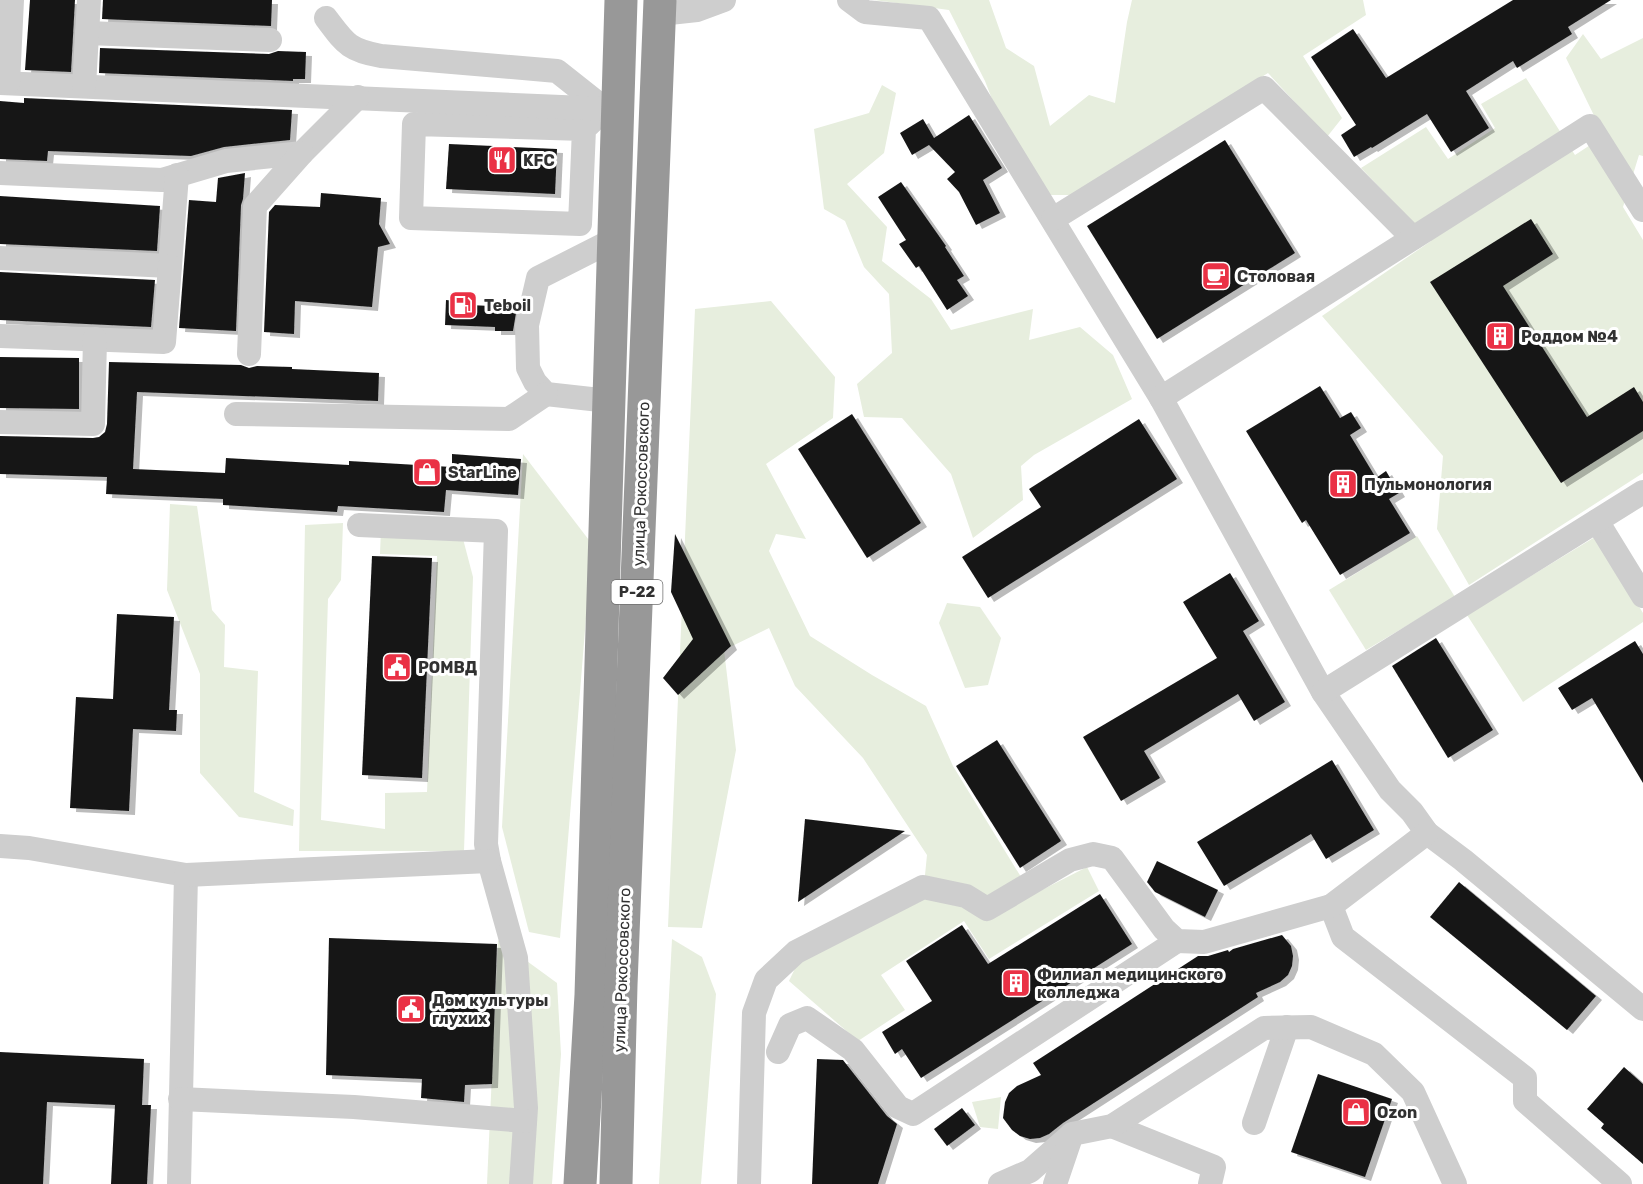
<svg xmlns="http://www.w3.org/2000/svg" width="1643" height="1184" font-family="Rubik,sans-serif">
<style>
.green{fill:#e7eede}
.building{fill:#181818;filter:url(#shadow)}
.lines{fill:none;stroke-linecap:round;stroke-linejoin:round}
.minor{stroke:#cecece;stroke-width:24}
.highway{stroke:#989898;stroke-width:33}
.labels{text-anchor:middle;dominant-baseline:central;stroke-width:6;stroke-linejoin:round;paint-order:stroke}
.shield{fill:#fff;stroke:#6f6f6f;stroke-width:1.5}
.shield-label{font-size:15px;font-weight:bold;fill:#313131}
.poi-label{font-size:16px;font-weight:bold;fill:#313131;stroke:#fff;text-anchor:start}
.street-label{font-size:16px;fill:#313131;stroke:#fff}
</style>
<defs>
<filter id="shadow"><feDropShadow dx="6" dy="4" stdDeviation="0" flood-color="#0004"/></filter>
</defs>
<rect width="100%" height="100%" fill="#fff"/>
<g class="green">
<path d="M874,0h115l17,48 28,18 16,60 39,-31 26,8 12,-81 5,-22h231l3,15 -63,41 39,62 -15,19 -59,-64 -196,122h-43l-44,-114 -36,-71z"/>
<path d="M1583,34l18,25 42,-21v118l-4,-1 -16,52 20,33v233l-174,112 -32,-56 6,-73 -121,-140 109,-75 -70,-73 65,-41 22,32 47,-31 -14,-24 45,-26 49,77 29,-19 -38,-78z"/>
<path d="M882,85l14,8 -12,60 -37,31 40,43 -5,34 49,38 20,31 82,-21 -4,31 51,-13 33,28 19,44 -98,56 -13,11 2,34 -50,38 -22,-64 -49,-56 -38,-1 -7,-33 35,-31 -3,-59 -25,-27 -19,-46 -21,-12 -10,-80 55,-16z"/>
<path d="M771,301l64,76 -2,41 -67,46 40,75 -30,-5 -7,17 41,85 62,39 54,31 27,60 79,129 55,-28 12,24 -110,68 -25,-38 -83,54 24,35 -47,31 -69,-60 12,-25 122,-61 4,-40 -64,-97 -68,-72 -26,-58 -45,22 12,100 -34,178 -34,-1 27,-618z"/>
<path d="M523,454l69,90 -32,394 -31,-6 -27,-105z"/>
<path d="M170,504l27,2 15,104 13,15 -1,42 34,4 -4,121 40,18 -1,16 -54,-9 -39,-44v-99l-33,-84z"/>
<path d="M343,523l-2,57 -13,19 -7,221 64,9v-36l42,-1 10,-236 -57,-2 1,-25 81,6 11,42 -9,274h-165l6,-326z"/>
<path d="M1417,536l38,61 -89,53 -37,-60z"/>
<path d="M1595,537l48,76v9l-120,80 -56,-87z"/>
<path d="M947,603l33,4 21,31 -13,47 -23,3 -26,-65z"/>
<path d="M672,939l30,18 14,37 -15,190h-42z"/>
<path d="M498,940l59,43 4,71 -9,130h-65z"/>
<path d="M1001,1097l-3,32 -18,-2 -8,-25z"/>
</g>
<g class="building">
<path d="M30,0h45l-4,72 -46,-2z"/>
<path d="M103,0h169l-1,26 -169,-7z"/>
<path d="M1513,0h98l-43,27 4,7 -55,34 -4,-7 -47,30 23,37 -38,24 -24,-38 -55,34 -1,-1 -17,10 -13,-22 15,-10 -45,-68 42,-28 33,49z"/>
<path d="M100,48l169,6 9,-3 28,1 -1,27h-12v2l-194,-8z"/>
<path d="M24,98l268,12 -2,30 -66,7 -33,9 -143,-5 -1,10 -47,-2v-58l24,2z"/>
<path d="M969,115l33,53 -19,12 17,33 -24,12 -17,-33 -12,-13 8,-7 -26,-27 -17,10 -12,-22 23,-14 11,19z"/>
<path d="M1225,140l70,113 -138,86 -70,-113z"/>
<path d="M449,144l108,5 -2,45 -109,-5z"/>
<path d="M245,173l-2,26 -2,6 -5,126 -57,-3 10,-128 27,2 2,-24z"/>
<path d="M901,182l45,64 -1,1 19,29 -7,4 11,16 -21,14 -28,-44 -3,2 -17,-24 7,-4 -28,-43z"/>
<path d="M321,193l60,5 -2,26 11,20 -12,3 -6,60 -77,-6 -1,33 -30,-2 5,-120 6,-7 45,2z"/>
<path d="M0,196l160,10 -3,45 -157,-7z"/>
<path d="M1531,219l22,35 -50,32 84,131 47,-30 9,15v29l-82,52 -131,-201z"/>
<path d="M0,272l155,8 -4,47 -151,-7z"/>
<path d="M446,300l22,2v3l49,2 -4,24h-18v-4l-50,-2z"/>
<path d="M0,357l79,1v51l-79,-1z"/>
<path d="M109,362l132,3 8,3 8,-2 35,1v2l87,4 -1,28 -241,-9 -4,77 92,4 1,-15 123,7v-4l103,6v-13l69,5 -3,36 -72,-5 -2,22 -106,-6 -1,6 -114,-7v-6l-117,-5 1,-17 -107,-3v-38l93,2 6,-1 6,-5 2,-8z"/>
<path d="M1320,386l20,32 11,-6 10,16 -11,7 26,43 10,-7 13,22 -10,6 21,34 -70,42 -34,-55 -4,3 -56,-92z"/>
<path d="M852,414l69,109 -54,35 -69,-109z"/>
<path d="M1139,419l38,60 -189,119 -26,-41 79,-50 -12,-18z"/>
<path d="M675,534l56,112 -53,49 -15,-17 30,-39 -22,-47z"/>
<path d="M372,556l60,2 -10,220 -60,-3z"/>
<path d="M1230,573l29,48 -16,10 42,71 -31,19 -16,-27 -94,57 16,27 -39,23 -38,-64 134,-79 -34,-56z"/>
<path d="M117,614l57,3 -5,93h8l-1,21 -43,-2 -4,82 -59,-3 6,-111 37,2z"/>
<path d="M1436,638l57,92 -45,28 -56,-92z"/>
<path d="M1635,641l8,13v129l-51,-85 -20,12 -14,-22z"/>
<path d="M997,740l64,101 -41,27 -64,-102z"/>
<path d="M1332,760l42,70 -48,29 -15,-25 -87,52 -27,-44z"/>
<path d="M805,819l100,12 -107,71z"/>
<path d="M1157,861l61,29 -13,27 -50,-25 -8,-10z"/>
<path d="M1459,882l137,114 -29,34 -137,-113z"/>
<path d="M1100,894l32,50 -211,134 -19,-29 -7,5 -13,-22 50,-31 -26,-40 56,-36 26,39z"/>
<path d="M1282,935l9,11 2,10 -1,10 -4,9 -8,7 -24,11 2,4 -195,126 -14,11 -9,4 -10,1 -10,-3 -8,-6 -9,-12 2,-16 4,-9 8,-7 24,-11 -8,-12 165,-107h10l20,-6 1,2 4,-3z"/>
<path d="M329,938l168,6 -5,140 -27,1 -1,17 -43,-4 1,-19 -96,-4z"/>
<path d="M0,1052l144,7 -2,46h9l-4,79h-36l4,-79 -68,-3 -4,82h-43z"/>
<path d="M817,1059l26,1 44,56 10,8 -19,60h-66z"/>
<path d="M1624,1067l19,17v80l-42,-36 3,-4 -17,-15z"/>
<path d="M1318,1074l74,25 -27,78 -74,-25z"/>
<path d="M962,1108l13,17 -28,21 -13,-17z"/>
</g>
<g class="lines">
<g class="minor">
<path d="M849,0l16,12 64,6 232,380 162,294 67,98 22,22 15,21 36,27 180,149"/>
<path d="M660,14l37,-4 27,-10"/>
<path d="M326,18c19,25 22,32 55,38l176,15 48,38 -21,20 -4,95 -169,-6 3,-94 170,5"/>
<path d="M87,33l183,7"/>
<path d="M0,83l609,26"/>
<path d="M8,83l4,-83"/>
<path d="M84,86l5,-86"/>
<path d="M0,173l162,7 64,-19 76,-8 56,-56"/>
<path d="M1053,219l211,-131 149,150"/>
<path d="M0,258l170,8 7,-91"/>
<path d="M0,336l164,6 6,-76"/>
<path d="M249,354l6,-148 47,-53"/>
<path d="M1161,398l429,-272 53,84"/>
<path d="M609,401l-63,-7 -11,-12 -7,-14 -1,-43 11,-47 75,-38"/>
<path d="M236,414l273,5 37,-25"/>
<path d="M0,422l93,2 2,-85"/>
<path d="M1597,521l46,75"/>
<path d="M359,525l137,6 -10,313 3,17 27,97 10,150 -5,76"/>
<path d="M1323,692l320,-200"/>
<path d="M0,846l29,2 157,27 -7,309"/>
<path d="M186,875l303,-14"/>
<path d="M1331,906l12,31 182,141v23l95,83"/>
<path d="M778,1052l12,-27 17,-7 46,32 45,57 15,7 264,-173"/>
<path d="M180,1099l174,8 171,14"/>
<path d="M1254,1123l33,-96"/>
<path d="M1112,1126l102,41 -4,17"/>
<path d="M749,1184l5,-171 12,-33 30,-28 127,-65 43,9 21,13 83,-49 23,-6 19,4 52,71 13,12 27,1 127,-36 96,-73"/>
<path d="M1000,1184l30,-13 41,-36"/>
<path d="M1055,1184l17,-50 40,-8 152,-98 47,-1 63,27 39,38 42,92"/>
</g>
<g class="highway">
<path d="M580,1184l11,-189 30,-995"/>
<path d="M616,1184l5,-199 39,-985"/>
</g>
</g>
<defs>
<g id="restaurant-square" transform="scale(1.5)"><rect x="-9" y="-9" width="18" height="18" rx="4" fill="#ea3145" stroke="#fff"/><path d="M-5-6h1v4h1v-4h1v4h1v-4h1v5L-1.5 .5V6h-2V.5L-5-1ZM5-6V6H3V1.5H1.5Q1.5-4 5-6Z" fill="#fff"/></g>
<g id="cafe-square" transform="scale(1.5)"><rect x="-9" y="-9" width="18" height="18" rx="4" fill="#ea3145" stroke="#fff"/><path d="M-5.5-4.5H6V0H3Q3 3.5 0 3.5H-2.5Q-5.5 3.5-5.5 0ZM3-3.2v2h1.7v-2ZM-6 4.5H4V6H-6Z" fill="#fff"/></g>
<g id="fuel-square" transform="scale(1.5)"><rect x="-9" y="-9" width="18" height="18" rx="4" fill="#ea3145" stroke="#fff"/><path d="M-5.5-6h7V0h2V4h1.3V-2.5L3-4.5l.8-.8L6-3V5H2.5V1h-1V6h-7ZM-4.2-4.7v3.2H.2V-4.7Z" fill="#fff"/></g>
<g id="building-square" transform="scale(1.5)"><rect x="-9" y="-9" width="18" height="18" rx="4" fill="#ea3145" stroke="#fff"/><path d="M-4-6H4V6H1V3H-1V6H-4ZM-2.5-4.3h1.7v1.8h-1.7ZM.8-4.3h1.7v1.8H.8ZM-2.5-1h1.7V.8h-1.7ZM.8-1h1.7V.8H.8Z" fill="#fff"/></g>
<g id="shop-square" transform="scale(1.5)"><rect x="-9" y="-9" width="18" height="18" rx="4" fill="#ea3145" stroke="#fff"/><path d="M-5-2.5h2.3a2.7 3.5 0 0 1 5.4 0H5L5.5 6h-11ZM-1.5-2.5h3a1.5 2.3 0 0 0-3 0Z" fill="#fff"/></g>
<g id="civic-square" transform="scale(1.5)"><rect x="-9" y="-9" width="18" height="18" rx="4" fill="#ea3145" stroke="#fff"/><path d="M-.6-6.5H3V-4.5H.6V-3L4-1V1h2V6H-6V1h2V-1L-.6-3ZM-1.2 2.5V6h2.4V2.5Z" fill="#fff"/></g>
</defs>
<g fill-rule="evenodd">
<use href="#restaurant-square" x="502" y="160"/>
<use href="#cafe-square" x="1216" y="276"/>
<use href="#fuel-square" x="463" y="305"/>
<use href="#building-square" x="1500" y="336"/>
<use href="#shop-square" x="427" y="472"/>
<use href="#building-square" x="1343" y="484"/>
<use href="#civic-square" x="397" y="667"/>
<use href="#building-square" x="1016" y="983"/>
<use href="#civic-square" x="411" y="1009"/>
<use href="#shop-square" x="1356" y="1112"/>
</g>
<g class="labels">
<rect class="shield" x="611.5" y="580" width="51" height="24" rx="4.5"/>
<g class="shield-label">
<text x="637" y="592">Р-22</text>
</g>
<g class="poi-label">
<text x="523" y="160">KFC</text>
<text x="1237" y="276">Столовая</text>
<text x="484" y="305">Teboil</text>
<text x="1521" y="336">Роддом №4</text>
<text x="448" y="472">StarLine</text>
<text x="1364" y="484">Пульмонология</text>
<text x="418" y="667">РОМВД</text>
<text x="1037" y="974">Филиал медицинского<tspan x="1037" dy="18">колледжа</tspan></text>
<text x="432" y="1000">Дом культуры<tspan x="432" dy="18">глухих</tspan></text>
<text x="1377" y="1112">Ozon</text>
</g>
<g class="street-label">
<text transform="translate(641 484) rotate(-88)">улица Рокоссовского</text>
<text transform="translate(622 970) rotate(-88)">улица Рокоссовского</text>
</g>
</g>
</svg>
